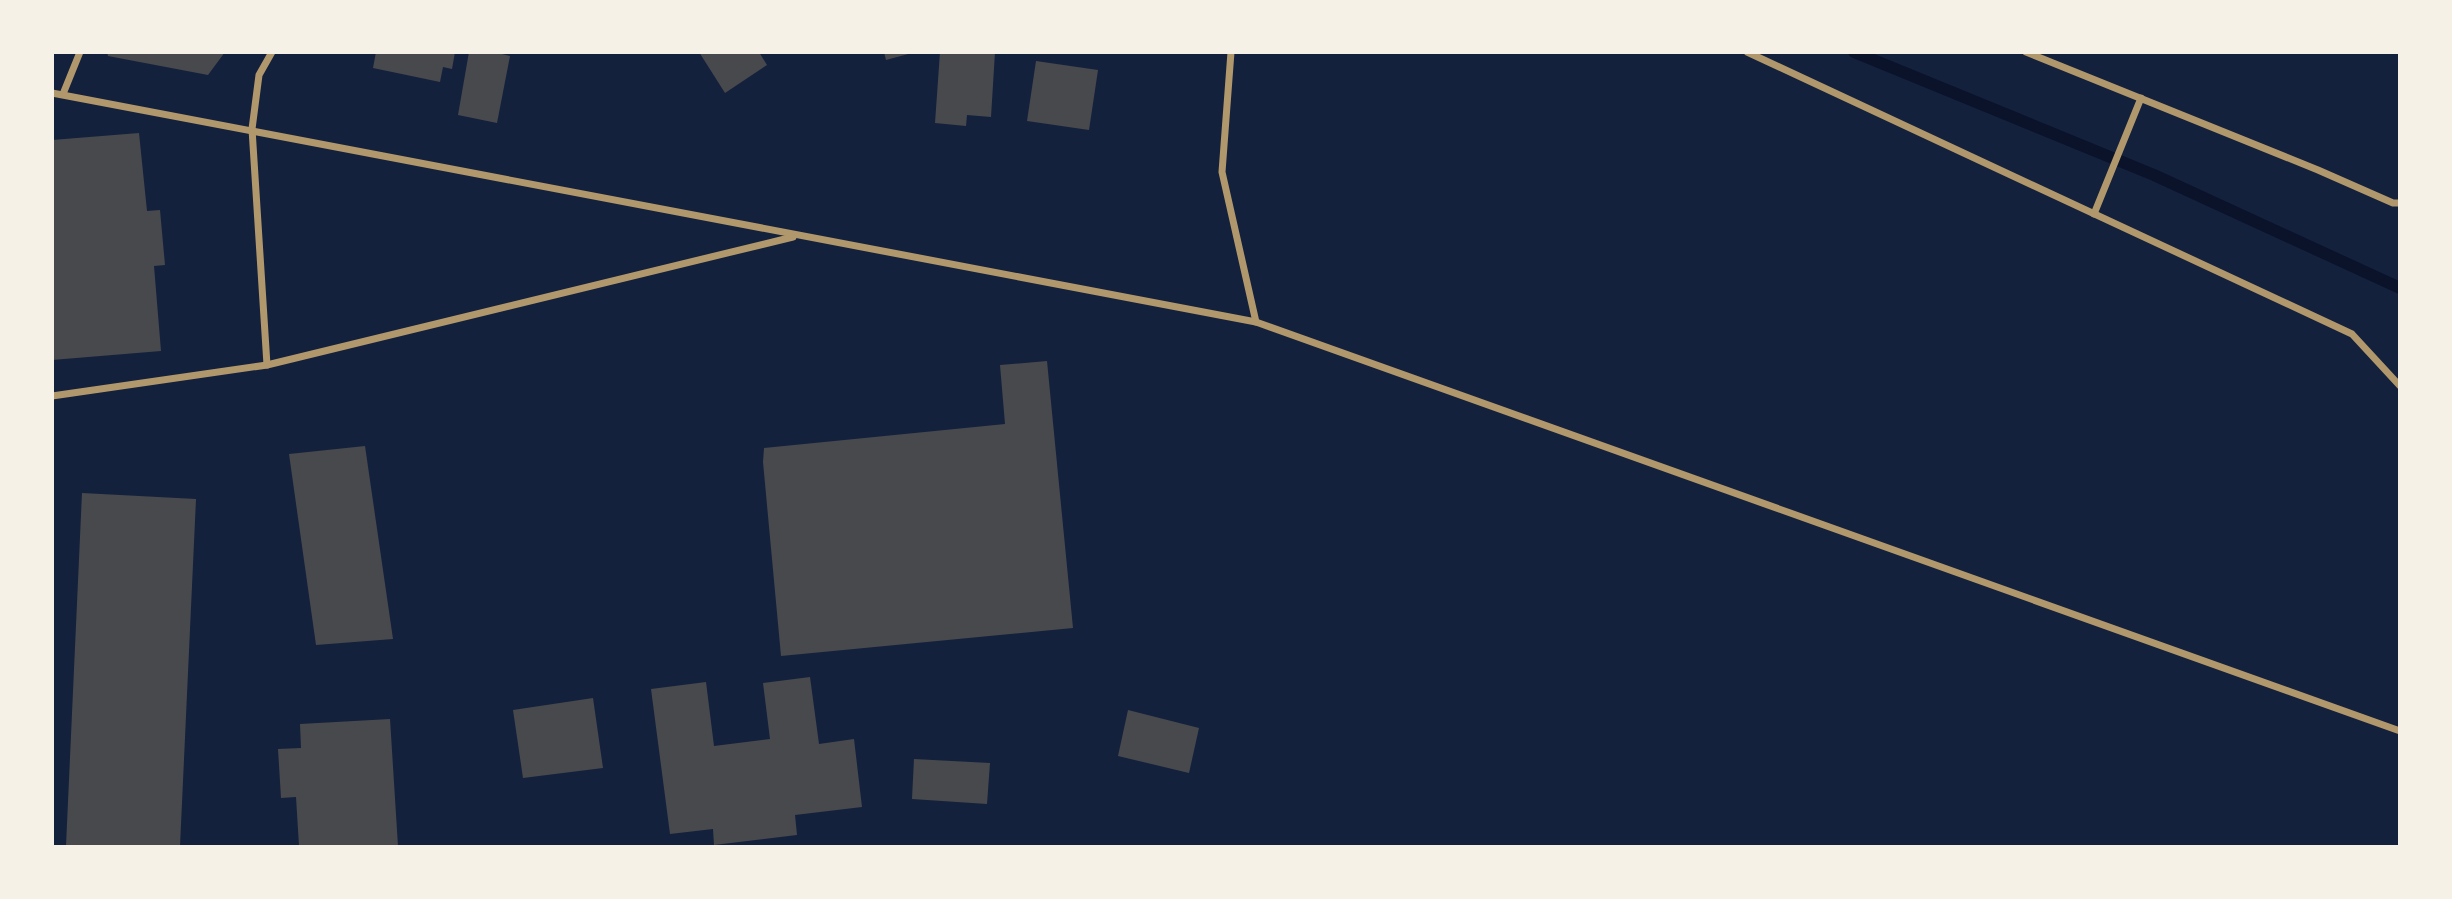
<svg xmlns="http://www.w3.org/2000/svg" width="2452" height="899" font-family="'Nunito Sans',sans-serif">
<style>
.lines{fill:none;stroke-linecap:round;stroke-linejoin:round}
.stream{stroke:#0b132b;stroke-width:12}
.building{fill:#48494c}
.minor{stroke:#b1986c;stroke-width:7}
</style>
<rect width="100%" height="100%" fill="#14213d"/>
<g class="lines">
<path class="stream" d="M1854,52l300,123 246,113"/>
</g>
<g class="building">
<path d="M107,52h118l-17,23 -100,-19z"/>
<path d="M376,52h79l-3,17 -9,-2 -3,15 -67,-14z"/>
<path d="M469,52h25l16,4 -13,67 -39,-8z"/>
<path d="M699,52h60l8,13 -42,28z"/>
<path d="M884,52h27l1,1 -26,7z"/>
<path d="M940,52h55l-4,65 -24,-2 -1,11 -31,-3z"/>
<path d="M1036,61l62,9 -9,60 -62,-9z"/>
<path d="M139,133l8,78 13,-1 5,55 -11,1 7,85 -109,9v-220z"/>
<path d="M1047,361l26,267 -292,28 -18,-194 1,-14 241,-24 -5,-59z"/>
<path d="M365,446l28,193 -77,6 -27,-191z"/>
<path d="M82,493l114,6 -16,347h-114z"/>
<path d="M810,677l9,67 35,-5 8,68 -67,8 2,20 -83,10 -1,-16 -43,5 -19,-145 55,-7 8,64 56,-7 -7,-56z"/>
<path d="M593,698l10,70 -80,10 -10,-68z"/>
<path d="M1128,710l71,18 -10,45 -71,-17z"/>
<path d="M390,719l8,127h-99l-3,-49 -15,1 -3,-49 23,-1 -1,-24z"/>
<path d="M914,759l76,4 -3,41 -75,-5z"/>
</g>
<g class="lines">
<g class="minor">
<path d="M1231,52l-9,120 34,150"/>
<path d="M1747,52l605,282 48,52"/>
<path d="M2026,52l292,118 75,33h7"/>
<path d="M52,93l1204,229 1144,409"/>
<path d="M63,94l17,-42"/>
<path d="M2094,214l47,-116"/>
<path d="M267,365l-15,-236 7,-54 13,-23"/>
<path d="M52,396l215,-31 526,-128"/>
</g>
</g>
<rect width="2452" height="899" fill="none" stroke="#f6f1e7" stroke-width="108"/>
</svg>
